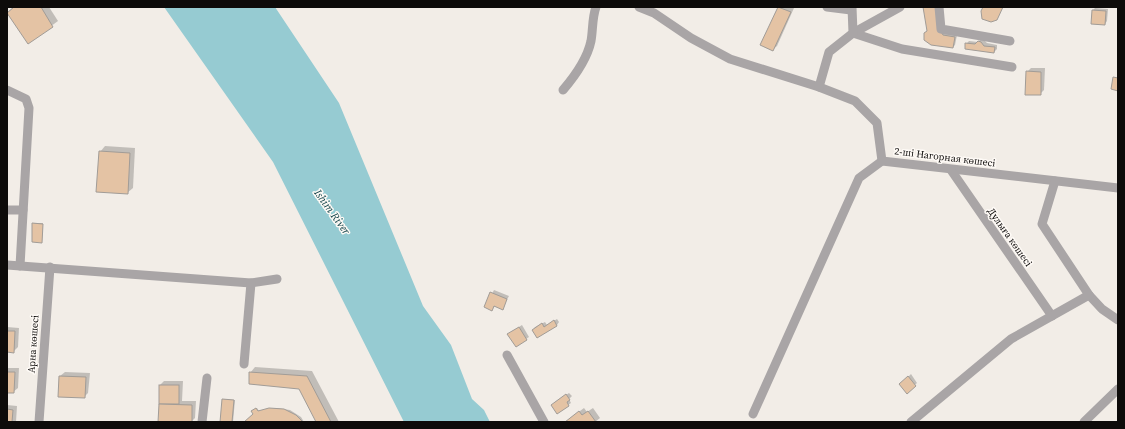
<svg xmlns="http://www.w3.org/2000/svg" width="1125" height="429" font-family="'Source Serif 4',serif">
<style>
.water{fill:#96cbd2}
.shadow{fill:#0003}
.building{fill:#e4c3a4;stroke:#a19c97}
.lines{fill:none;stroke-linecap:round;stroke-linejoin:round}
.minor{stroke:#a9a5a6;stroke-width:9}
.labels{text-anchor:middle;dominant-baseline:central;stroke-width:3;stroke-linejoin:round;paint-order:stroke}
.street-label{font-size:10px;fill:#0d0b0a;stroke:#fefaf6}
.water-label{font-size:11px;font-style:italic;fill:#0a3d43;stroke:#fefaf6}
</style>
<rect width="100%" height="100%" fill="#f2ede7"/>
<path class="water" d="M164,7h111l64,96 84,203 28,39 21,54 12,11 6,12h-86l-131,-260z"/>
<g class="shadow">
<path d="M13,7h36l9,14 -30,22 -20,-31z"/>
<path d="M779,7l15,1 -17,38 -5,4 -11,-5z"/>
<path d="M924,7l18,20 15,8 -2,10 -2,2 -28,-14 3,-3z"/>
<path d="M1095,8l13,1 -1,12 -2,3 -12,-14z"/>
<path d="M980,40h4l3,3 10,2v4l-3,3 -28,-8 3,-3 9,1z"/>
<path d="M1031,68h14l-1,22 -4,4 -13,-22z"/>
<path d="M105,146l30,2 -2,40 -6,5 -27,-41z"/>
<path d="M34,223h9l-1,19 -9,-18z"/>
<path d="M494,290l15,6 -7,13 -7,-3 -3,4 -7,-3z"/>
<path d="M557,319l2,3 -2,3 -20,12 -4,-7 2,-3 10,-5 2,3z"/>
<path d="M522,325l7,12 -3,2 -15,-7z"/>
<path d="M7,327l12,1 -1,19 -5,5 -6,-1z"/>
<path d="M255,367l57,4 27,51h-21l-18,-34 -50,-15z"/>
<path d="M7,368h12l-1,20 -5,4h-6z"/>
<path d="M65,372l25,1 -2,20 -4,4 -25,-1 1,-20z"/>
<path d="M911,374l6,9 -10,9 -4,-10z"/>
<path d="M164,381h19l-1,20h14l-1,17 -4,4h-32l1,-37z"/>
<path d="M569,393l3,3 -3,3 2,4 -13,9 -3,-10z"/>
<path d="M224,399l11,1 -2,22h-12z"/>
<path d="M7,405l10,1 -1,16h-9z"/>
<path d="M257,408l2,3 16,-3 15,2 11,7 3,5h-59l9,-8 -1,-4z"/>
<path d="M584,408l3,4 6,-4 7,10 -5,4h-30z"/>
</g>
<g class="building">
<path d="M14,7h27l12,20 -25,17 -21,-31z"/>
<path d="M778,7l13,5 -18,39 -13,-6z"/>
<path d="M923,7h14l3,23 3,5 12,2 -2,11 -22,-3 -7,-5v-7l3,-2z"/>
<path d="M983,7h20l-6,13 -6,2 -9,-3 -1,-8z"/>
<path d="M1092,10l14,1 -1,14 -14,-1z"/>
<path d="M978,41l3,1 3,4 11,1 -1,6 -29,-4v-6l10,1z"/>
<path d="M1026,71l15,1v23h-16z"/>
<path d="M1113,77l5,1v13l-7,-2z"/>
<path d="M99,151l31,2 -2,41 -32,-2z"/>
<path d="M32,223l11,1 -1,19 -10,-1z"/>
<path d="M490,292l17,7 -4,11 -9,-4 -2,5 -8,-4z"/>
<path d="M554,320l3,6 -20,12 -5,-8 10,-7 2,4z"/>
<path d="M519,327l8,13 -11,7 -9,-13z"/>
<path d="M7,331h8l-1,22 -7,-1z"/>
<path d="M7,372h8l-1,21h-7z"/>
<path d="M249,372l58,4 24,46h-15l-17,-33 -50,-5z"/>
<path d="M59,376l27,1 -1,21 -27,-1z"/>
<path d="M908,376l8,10 -9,8 -8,-10z"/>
<rect x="159" y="385" width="20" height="19"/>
<path d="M566,394l4,6 -3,2 2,4 -12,8 -6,-9z"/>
<path d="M222,399l12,1 -2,22h-12z"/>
<path d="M159,404l33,1v17h-34z"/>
<path d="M256,408l2,3 11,-3 15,1 12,6 7,7h-59l9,-8 -2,-3z"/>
<path d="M7,409l6,1 -1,12h-5z"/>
<path d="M579,411l3,4 6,-4 8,11h-31z"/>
</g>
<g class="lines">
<g class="minor">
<path d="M639,7l15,6 37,25 39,21 89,28 36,14 22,22 5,38 236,27"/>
<path d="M827,7l24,3"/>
<path d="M900,7l-47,26 49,16 110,18"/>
<path d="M939,7l2,22 69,12"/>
<path d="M819,87l10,-35 24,-19 -1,-26"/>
<path d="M7,90l19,9 3,9 -9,158"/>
<path d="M563,90c12,-14 24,-30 28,-49 2,-11 1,-23 5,-34"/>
<path d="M951,170l101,146"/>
<path d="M7,210h16"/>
<path d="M7,265l244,18 26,-4"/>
<path d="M1089,295l13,14 16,11"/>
<path d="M507,355l37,67"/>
<path d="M244,364l7,-81"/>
<path d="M753,414l106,-236 23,-17"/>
<path d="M39,422l11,-155"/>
<path d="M202,422l5,-44"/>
<path d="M911,422l100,-83 78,-44 -47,-71 13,-43"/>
<path d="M1084,422l34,-33"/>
</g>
</g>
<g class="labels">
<g class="street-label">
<text transform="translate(945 157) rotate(7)">2-ші Нагорная көшесі</text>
<text transform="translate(1010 237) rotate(55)">Дулыға көшесі</text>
<text transform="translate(33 344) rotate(-86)">Арна көшесі</text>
</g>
<g class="water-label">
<text transform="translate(332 212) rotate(54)">Ishim River</text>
</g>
</g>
<rect width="1125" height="429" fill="none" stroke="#0d0b0a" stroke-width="16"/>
</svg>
